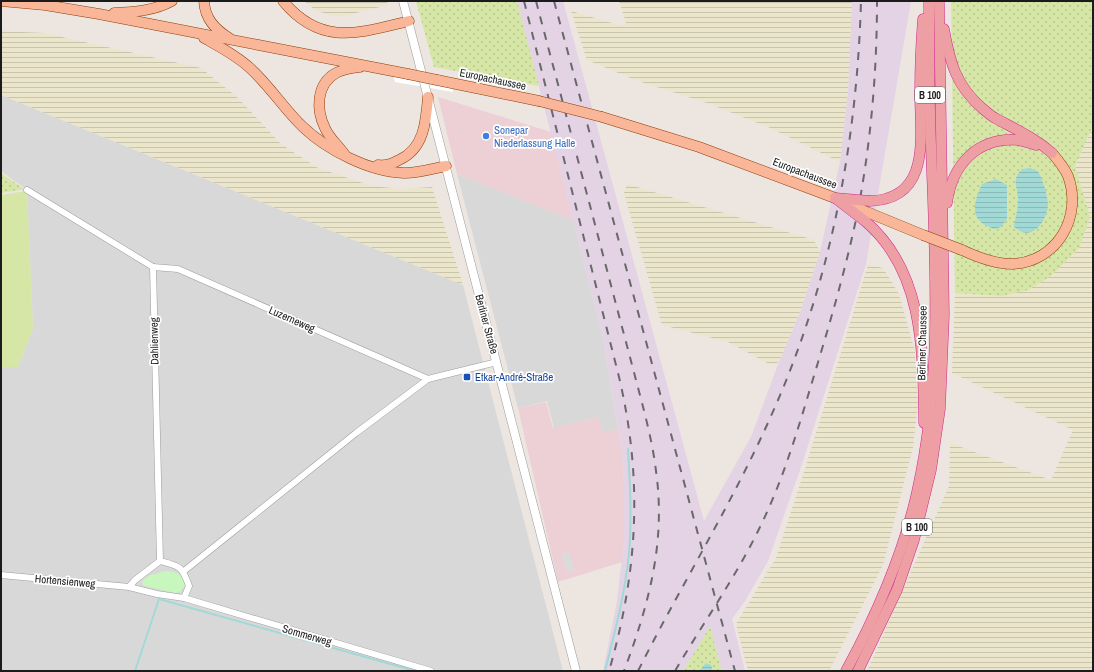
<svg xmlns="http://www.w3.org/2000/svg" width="1094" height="672" font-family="'Archivo Narrow',sans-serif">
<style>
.residential{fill:#d9d8d8}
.commercial{fill:#edcfd6}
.railway{fill:#e4d2e5}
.farmland{fill:url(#farmland-rules)}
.grass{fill:url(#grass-dots)}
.park{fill:#c7f7bc}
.garden{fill:#d6e6a6}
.parking{fill:#dbdbdb}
.water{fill:url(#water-rules)}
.pier{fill:#fff}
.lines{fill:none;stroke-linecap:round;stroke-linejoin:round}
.stream{stroke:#a1d9d7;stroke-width:2}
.minor-casing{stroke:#9c9c9c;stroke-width:7}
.tertiary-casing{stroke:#9c9c9c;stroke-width:9}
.primary-casing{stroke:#8d3c04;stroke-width:11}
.trunk-casing{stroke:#d0288d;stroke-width:11}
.minor{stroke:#fff;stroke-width:6}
.tertiary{stroke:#fff;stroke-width:8}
.primary{stroke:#f9b698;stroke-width:10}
.trunk{stroke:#ee9fa4;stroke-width:10}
.rail{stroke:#696969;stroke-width:2;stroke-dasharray:8 8;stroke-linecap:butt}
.primary-bridge-casing{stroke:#8d3c04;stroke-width:11;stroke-linecap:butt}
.trunk-bridge-casing{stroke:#d0288d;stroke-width:11;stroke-linecap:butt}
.primary-bridge{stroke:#f9b698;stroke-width:10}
.trunk-bridge{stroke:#ee9fa4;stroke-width:10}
.shop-dot{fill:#3f7fe0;stroke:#fff;stroke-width:1.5}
.transit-dot{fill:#1a4fb4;stroke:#fff;stroke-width:1.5}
.labels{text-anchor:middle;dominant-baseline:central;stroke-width:3.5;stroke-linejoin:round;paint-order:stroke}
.shield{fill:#fff;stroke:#5f5f5f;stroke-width:1}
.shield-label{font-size:10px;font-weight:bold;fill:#1b1b1b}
.street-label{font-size:11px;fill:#1b1b1b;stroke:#fff}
.shop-label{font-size:11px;fill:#366cbe;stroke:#fff;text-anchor:start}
.transit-label{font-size:11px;fill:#164399;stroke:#fff;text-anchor:start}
</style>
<defs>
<pattern id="farmland-rules" width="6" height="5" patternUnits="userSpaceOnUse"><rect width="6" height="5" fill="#ebe5cb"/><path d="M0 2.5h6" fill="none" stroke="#c9c4ae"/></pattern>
<pattern id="grass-dots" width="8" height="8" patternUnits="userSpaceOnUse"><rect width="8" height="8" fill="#d6e6a6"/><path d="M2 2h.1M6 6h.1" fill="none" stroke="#b7c58e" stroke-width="1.8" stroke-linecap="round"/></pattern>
<pattern id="water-rules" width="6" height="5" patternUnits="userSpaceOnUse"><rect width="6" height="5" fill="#a1d9d7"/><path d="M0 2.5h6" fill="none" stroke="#8abab8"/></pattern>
</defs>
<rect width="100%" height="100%" fill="#ece5e0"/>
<g class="residential">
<path d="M1,95l462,190 100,386h-562v-304h17l15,-39 -6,-138 -26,-19z"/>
<path d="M457,174l116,46 29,113 16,96 -15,4 -5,-16 -44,11 -7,-27 -29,7z"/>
</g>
<g class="commercial">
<path d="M438,97l113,35 22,88 -116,-46z"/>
<path d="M546,402l7,26 46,-11 4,16 15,-4 4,22 2,33v57l-2,21 -64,20 -40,-174z"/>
</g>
<path class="railway" d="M517,1h46l141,520 47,-84 28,-75 21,-50 20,-60 20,-90 8,-71 4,-90h59l-45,263 -65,203 -33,94 -23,40 -13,18 13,52h-23l-12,-45 -27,45h-80l14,-70 7,-60v-57l-2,-33 -20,-118z"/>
<g class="farmland">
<path d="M304,1h83l1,4 -44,11h-11l-18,-6z"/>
<path d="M619,1h233l-4,90 -8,71 -72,-35 -61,-24 -69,-22 -51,-21 -16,-49 51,15 4,-3z"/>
<path d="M1,31l43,2 157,35 37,30 43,46 37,24 54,18 29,3 31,-2 31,98 -462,-190z"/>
<path d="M1092,128h1v543h-226l82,-185 1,-43 101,37 22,-50 -121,-57 3,-80 46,3 89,-79 -15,-51z"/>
<path d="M627,184l187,56 6,12 -20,60 -21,50 -8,3 -43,-23 -66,-17 -38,-132z"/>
<path d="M868,265l15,3 16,26 16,58 3,53 -5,42 -30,118 -54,106h-81l-12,-47 40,-66 28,-86z"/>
</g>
<g class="grass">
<path d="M416,1h101l22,85 -105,-19z"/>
<path d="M951,1h142v127h-1l-17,38 15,51 -11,31 -28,28 -23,14 -27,6 -46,-3z"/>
<path d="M1,173l23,16 -23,4z"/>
<path d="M710,626l12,45h-39z"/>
</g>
<path class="park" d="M166,571c11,1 17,3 19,14l-5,7 -4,1 -32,-7 -1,-1 -1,-4 8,-6z"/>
<path class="garden" d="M27,191l6,137 -15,39h-17v-172z"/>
<path class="parking" d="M569,552l6,18 -8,2 -6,-17z"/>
<g class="water">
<path d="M1030,168l8,3c5,10 9,21 10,33 0,12 -11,33 -26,28 -3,-1 -6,-4 -8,-5 1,-9 4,-17 4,-26 1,-13 -8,-20 4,-32z"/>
<path d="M996,179l11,6v34l-6,8 -7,2c-4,-2 -11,-4 -14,-8 -10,-10 -3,-26 2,-37z"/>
<path d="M706,663l5,2 2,6h-14z"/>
</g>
<path class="pier" d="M391,65l59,12 3,15 -58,-10z"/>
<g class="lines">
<g class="stream">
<path d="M135,671l24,-72 256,72"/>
<path d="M605,671c10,-39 20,-78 24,-117 3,-35 1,-70 -1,-105"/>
</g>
<g class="minor-casing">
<g id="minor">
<path d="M27,190l126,77 7,294"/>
<path d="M153,267l25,2 250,110"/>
<path d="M184,571l172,-138 72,-54 69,-17"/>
<path d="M1,575l128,12 28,7 27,4 5,-12c-7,-20 -9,-20 -29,-25l-25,19 -6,7"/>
<path d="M184,598l247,73"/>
</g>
</g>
<g class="tertiary-casing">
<path id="tertiary" d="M403,1l173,670"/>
</g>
<g class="primary-casing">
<g id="primary">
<path d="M1,1l44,4 54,9 309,60"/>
<path d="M204,1c1,18 11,28 25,37"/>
<path d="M283,1c38,46 76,32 126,20"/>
<path d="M114,13c20,-1 40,-2 58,-12"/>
<path d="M204,38c16,9 32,17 46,30 20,18 34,41 53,59 24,23 67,45 101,46 14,0 28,-4 42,-7"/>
<path d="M437,80l102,21"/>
<path d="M602,117l97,30 136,51"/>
<path d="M345,155c-6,-9 -16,-17 -20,-27 -9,-18 -9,-44 11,-55 7,-4 16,-5 24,-6"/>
<path d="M378,165c9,1 13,-1 21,-5 25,-11 27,-38 29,-63"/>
<path d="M867,212l56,23"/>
<path d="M962,250c15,7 32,14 50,14 45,-2 71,-47 56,-88 -4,-9 -10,-16 -16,-23"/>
</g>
</g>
<g class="trunk-casing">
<g id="trunk">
<path d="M944,29c6,34 12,57 39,80 4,3 8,7 12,9 20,11 40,20 57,35"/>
<path d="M870,201c62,-2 50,-65 50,-108 0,-25 1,-50 3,-74"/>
<path d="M947,203c5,-38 30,-66 71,-63 6,1 12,3 18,5"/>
<path d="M865,221c59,50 58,131 59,202"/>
<path d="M846,671c31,-57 57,-116 71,-179 26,-115 18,-230 14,-346 -2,-49 -2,-97 -2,-145"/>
<path d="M858,671l39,-81 17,-50 17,-70 9,-61 4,-94 -5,-314"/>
</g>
</g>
<use href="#minor" class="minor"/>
<use href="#tertiary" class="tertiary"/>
<use href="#primary" class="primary"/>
<use href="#trunk" class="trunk"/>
<g class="rail">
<path d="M524,1l95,376c24,102 19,194 -10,294"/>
<path d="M536,1l105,398c6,23 12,47 15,72 10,71 -7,133 -32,200"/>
<path d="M554,1l181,670"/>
<path d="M638,671c43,-86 94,-167 133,-255 59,-131 86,-272 90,-415"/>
<path d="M675,671c28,-48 61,-94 85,-144 25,-51 40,-105 56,-158 16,-53 31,-105 42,-159 13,-69 19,-139 19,-209"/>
</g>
<g class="primary-bridge-casing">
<g id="primary-bridge">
<path d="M408,74l29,6"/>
<path d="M539,101l63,16"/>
<path d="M841,201l26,11"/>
<path d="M923,235l39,15"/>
</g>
</g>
<g class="trunk-bridge-casing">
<g id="trunk-bridge">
<path d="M835,198l30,23"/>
<path d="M835,198l35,3"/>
</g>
</g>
<use href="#primary-bridge" class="primary-bridge"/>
<use href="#trunk-bridge" class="trunk-bridge"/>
</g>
<circle class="shop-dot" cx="486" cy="136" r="4"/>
<rect class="transit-dot" x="463" y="373" width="8" height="8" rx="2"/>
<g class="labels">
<g class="shield">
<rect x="915" y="87" width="30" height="16" rx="3"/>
<rect x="902" y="519" width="30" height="16" rx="3"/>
</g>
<g class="shield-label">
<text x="930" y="95">B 100</text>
<text x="917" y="527">B 100</text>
</g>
<g class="street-label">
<text transform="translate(493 79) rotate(12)">Europachaussee</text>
<text transform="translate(805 173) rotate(21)">Europachaussee</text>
<text transform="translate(292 319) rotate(24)">Luzerneweg</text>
<text transform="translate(487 324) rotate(75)">Berliner Straße</text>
<text transform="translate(154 341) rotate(-91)">Dahlienweg</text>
<text transform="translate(922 343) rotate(-89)">Berliner Chaussee</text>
<text transform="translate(65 581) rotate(5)">Hortensienweg</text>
<text transform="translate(307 635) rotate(16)">Sommerweg</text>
</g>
<g class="shop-label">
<text x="494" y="130">Sonepar<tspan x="494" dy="13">Niederlassung Halle</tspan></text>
</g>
<g class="transit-label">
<text x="475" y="377">Etkar-André-Straße</text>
</g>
</g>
<rect width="1094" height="672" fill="none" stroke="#1b1b1b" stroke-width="4"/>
</svg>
